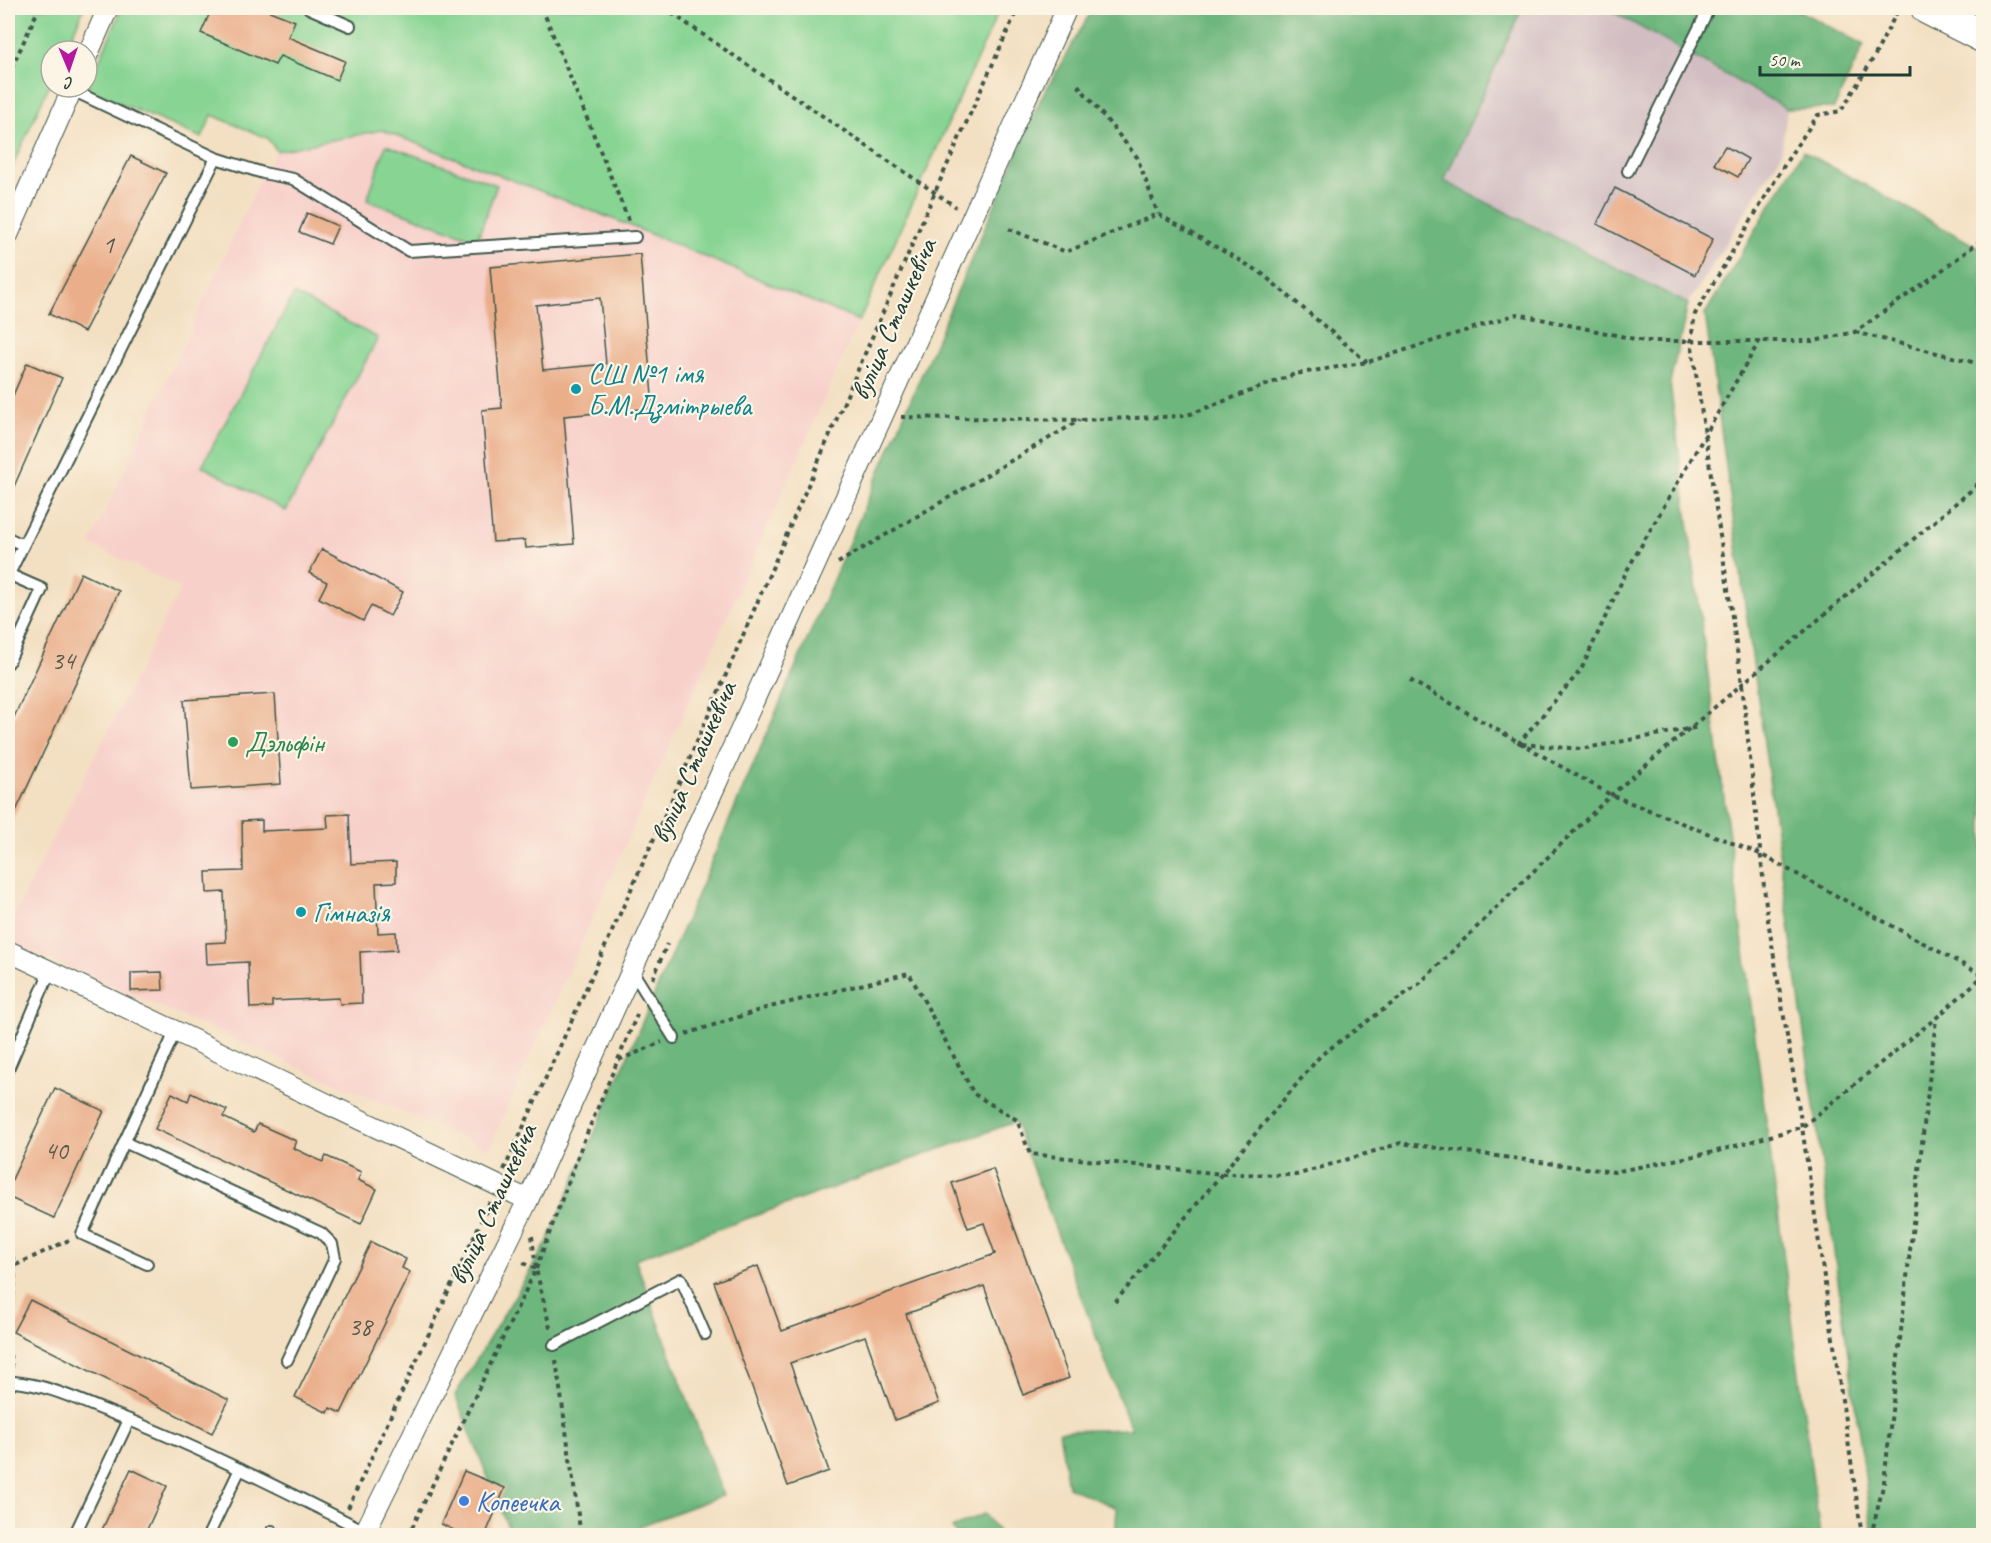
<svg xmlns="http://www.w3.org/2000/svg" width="1991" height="1543" font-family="Caveat,sans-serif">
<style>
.built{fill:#f7d0ca}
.industrial{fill:#d2bec2}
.green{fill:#87d493;stroke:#538864;stroke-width:1.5}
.forest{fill:#6db67d;stroke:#467a58;stroke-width:1.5}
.building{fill:#eaae8a;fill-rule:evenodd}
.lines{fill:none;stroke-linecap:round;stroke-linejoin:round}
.lane-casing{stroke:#3f5549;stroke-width:14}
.street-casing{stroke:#3f5549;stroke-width:22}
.primary-casing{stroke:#3f5549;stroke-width:34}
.path{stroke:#3f5549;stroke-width:4;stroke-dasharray:4.5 4.5;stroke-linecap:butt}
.lane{stroke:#fff;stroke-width:10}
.street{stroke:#fff;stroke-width:20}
.primary{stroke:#fff;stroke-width:32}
.culture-dot{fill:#0f9aa8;stroke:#fcf5e5;stroke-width:2}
.leisure-dot{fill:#2e9e5b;stroke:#fcf5e5;stroke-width:2}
.shop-dot{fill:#3f7fe0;stroke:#fcf5e5;stroke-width:2}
.labels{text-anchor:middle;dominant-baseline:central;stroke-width:4.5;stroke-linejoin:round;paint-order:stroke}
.number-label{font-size:26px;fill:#52594a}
.street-label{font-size:28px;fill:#1f3d34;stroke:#fcf5e5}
.culture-label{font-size:28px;fill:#0d838f;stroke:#fcf5e5;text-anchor:start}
.leisure-label{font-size:28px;fill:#27864d;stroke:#fcf5e5;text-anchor:start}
.shop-label{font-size:28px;fill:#366cbe;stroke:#fcf5e5;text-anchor:start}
</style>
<rect width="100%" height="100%" fill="#fcf5e5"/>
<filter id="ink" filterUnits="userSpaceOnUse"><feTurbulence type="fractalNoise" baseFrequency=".0167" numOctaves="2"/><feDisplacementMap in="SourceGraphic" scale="12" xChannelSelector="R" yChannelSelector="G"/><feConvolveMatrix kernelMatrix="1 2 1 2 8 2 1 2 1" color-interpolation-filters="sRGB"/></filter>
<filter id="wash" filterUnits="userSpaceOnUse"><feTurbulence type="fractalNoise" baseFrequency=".008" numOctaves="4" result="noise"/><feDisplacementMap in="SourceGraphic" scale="24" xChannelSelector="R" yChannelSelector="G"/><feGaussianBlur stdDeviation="1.35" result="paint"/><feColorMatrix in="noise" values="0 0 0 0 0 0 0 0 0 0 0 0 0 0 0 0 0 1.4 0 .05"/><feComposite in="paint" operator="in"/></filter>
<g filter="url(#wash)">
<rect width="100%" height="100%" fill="#f3dfc1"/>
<path class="built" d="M382,130l249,96 228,95 -370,828 -481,-208v-14l173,-339 -91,-44 173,-371 14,-22z"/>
<path class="industrial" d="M1522,8h84l181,101 -6,46 -93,149 -244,-123z"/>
<g class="green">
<path d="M8,8h76l-19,43h-14v30l-43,95z"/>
<path d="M122,8h878l-141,313 -228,-95 -249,-96 -105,21 -10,-13 -55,-23 -10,23 -115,-49z"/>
<path d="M386,145l111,40 -20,55 -110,-40z"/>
<path d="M294,294l84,44 -92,173 -84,-45z"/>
</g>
<g class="forest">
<path d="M1093,8h429l-78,173 244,123 -18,79 150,1152h-705l2,-27 -49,-21 -9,-56 72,-2 -116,-307 -380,137 88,236 -83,31 4,9h-133l-56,-140 92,-152 493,-1143z"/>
<path d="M1606,8h188l70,37 -30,63 -47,1z"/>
<path d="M1803,151l180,99v1285h-110l-168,-1221z"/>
<path d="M984,1514l17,21h-44l-5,-7z"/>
</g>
<g id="blocks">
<g class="building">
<path d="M212,8h50l33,13 -7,16 57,24 -8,19 -57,-24 -5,9 -74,-32z"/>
<path d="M1725,146l23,13 -10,18 -24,-13z"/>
<path d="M131,156l35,17 -82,159 -35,-18z"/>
<path d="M1615,188l98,51 -18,36 -98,-51z"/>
<path d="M307,213l31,13 -8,18 -31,-12z"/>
<path d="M640,254l13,154 -89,8 10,128 -48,4 -1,-8 -32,2 -11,-132 20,-2 -12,-141zM600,298l6,66 -63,6 -7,-65z"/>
<path d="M27,363l35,15 -54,122v-93z"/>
<path d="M322,549l81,43 -13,24 -19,-10 -8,15 -44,-23 8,-16 -18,-9z"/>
<path d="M81,573l38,18 -111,237v-98z"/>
<path d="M275,694l6,90 -90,6 -7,-90z"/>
<path d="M349,814l2,50 45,-2v20l-20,1 2,50 18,-1 1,18 -37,2 2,51 -22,1 -1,-6 -67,3v6l-22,1 -2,-46 -41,2 -1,-21 20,-1 -2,-50 -17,1 -1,-21 37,-1 -1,-50 20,-1v11l66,-3 -1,-13z"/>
<path d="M162,972l1,18 -32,1v-18z"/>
<path d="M55,1088l49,23 -50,107 -46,-21v-9z"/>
<path d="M172,1093l16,8 3,-8 36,17 -4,7 31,15 4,-8 38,17 -3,7 30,14 3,-6 35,16 -3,8 19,9 -16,35 -206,-95z"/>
<path d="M993,1169l76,209 -46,17 -39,-109 -78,28 33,89 -44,17 -30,-84 -75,27 39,108 -41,15 -74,-204 44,-16 24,65 213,-77 -11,-31 -16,5 -16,-45z"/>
<path d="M371,1242l35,17 -4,9 8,4 -69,141 -11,-5 -2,5 -33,-16z"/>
<path d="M30,1300l199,100 -17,33 -199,-101z"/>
<path d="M131,1469l36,17 -23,50h-45z"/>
<path d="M464,1471l41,17 -20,48h-19l-25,-12z"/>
</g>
</g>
</g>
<g filter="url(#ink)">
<use href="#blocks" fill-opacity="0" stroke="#3f5549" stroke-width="1.5"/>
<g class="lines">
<g class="lane-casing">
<g id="lane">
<path d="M309,8l41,18"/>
<path d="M72,90l144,68 47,15 30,6 116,72 226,-14"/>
<path d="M1628,171l81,-163"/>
<path d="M8,538l15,7"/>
<path d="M8,574l34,15 -34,74"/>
<path d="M9,574l207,-416"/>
<path d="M631,969l43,69"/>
<path d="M8,1069l42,-98"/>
<path d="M124,1142l197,91 11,11 3,14 -48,102"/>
<path d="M147,1264l-65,-30 94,-204"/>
<path d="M554,1345l127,-66 24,55"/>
<path d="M8,1387l6,-5c34,3 64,18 95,30 88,34 172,77 256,119"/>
<path d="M74,1536l55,-116"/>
<path d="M208,1536l32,-67"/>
<path d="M270,1536l2,-5"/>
</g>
</g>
<g class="street-casing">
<g id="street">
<path d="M87,56l21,-48"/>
<path d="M8,235l65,-148"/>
<path d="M8,951l520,249"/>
<path d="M363,1536l165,-336 539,-1192"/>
</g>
</g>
<g class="primary-casing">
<path id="primary" d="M1927,8l57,29"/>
</g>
<g class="path">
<path d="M542,8l88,216"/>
<path d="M664,8l292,199"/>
<path d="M8,76l31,-68"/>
<path d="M1078,85l59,72 21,57"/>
<path d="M1009,229l57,23 92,-38 102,58 107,90"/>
<path d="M1855,332l129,33"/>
<path d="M901,417l179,3 105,-4 110,-42 73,-12 149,-48 127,27h170l41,-9 82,-58 47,-36"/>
<path d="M838,563l242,-143"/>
<path d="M1410,680l201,115 149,59 224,122"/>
<path d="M1518,744l63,-74 45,-98 134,-232"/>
<path d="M1522,744l59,5 118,-22"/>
<path d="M653,979l14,-35"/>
<path d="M686,1034l80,-26 143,-35 65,121 43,26 13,34 192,20 74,1 105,-32 213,29 100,-20 88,-25 134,-109 48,-43"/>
<path d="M619,1060l43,-18"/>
<path d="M504,1170l172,-380 259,-598 83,-184"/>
<path d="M532,1236l4,33 15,63"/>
<path d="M8,1239c13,43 4,52 0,93 -1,12 3,26 4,37"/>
<path d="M472,1240l13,6"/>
<path d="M16,1265l53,-25"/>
<path d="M536,1269l46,-124 57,-135"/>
<path d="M1115,1302l206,-247 99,-72 191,-188 364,-308 9,-13"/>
<path d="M556,1360l25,176"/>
<path d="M348,1508l142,-306"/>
<path d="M408,1536l128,-267 -17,-8"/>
<path d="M1862,1536l-60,-409 -35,-213 -25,-230 -51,-344 4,-26 96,-160 27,-39 23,-4 33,-54 25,-49"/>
<path d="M1871,1536l13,-54 52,-463"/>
</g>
<use href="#lane" class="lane"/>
<use href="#street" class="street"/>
<use href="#primary" class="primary"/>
</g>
</g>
<g class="culture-dot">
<circle cx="576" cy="389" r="6"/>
<circle cx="301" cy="912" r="6"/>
</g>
<circle class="leisure-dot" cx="233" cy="742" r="6"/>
<circle class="shop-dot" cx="464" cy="1501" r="6"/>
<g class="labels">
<g class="number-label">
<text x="108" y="244">1</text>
<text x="63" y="660">34</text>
<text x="56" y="1150">40</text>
<text x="360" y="1326">38</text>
</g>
<g class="street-label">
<text transform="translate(893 319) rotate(-66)">вуліца Сташкевіча</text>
<text transform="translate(693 762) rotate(-66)">вуліца Сташкевіча</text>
<text transform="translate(492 1204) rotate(-65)">вуліца Сташкевіча</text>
</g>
<g class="culture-label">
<text x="588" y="373">СШ №1 імя<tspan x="588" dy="32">Б.М.Дзмітрыева</tspan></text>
<text x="313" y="912">Гімназія</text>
</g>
<g class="leisure-label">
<text x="245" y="742">Дэльфін</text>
</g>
<g class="shop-label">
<text x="476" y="1501">Копеечка</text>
</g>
</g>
<rect width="1991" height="1543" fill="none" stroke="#fcf5e5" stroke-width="30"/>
<g transform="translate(69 69) rotate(178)"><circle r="28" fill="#fcf5e5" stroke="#a4ab9e" stroke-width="1.5"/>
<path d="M0-4.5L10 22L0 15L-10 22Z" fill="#b5179e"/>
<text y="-9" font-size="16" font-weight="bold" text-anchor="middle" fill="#1f3d34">С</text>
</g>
<path d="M1760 66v9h150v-9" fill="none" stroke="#1f3d34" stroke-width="3"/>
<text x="1769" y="66" font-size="18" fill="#1f3d34" stroke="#fcf5e5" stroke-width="4.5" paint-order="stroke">50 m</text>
</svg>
